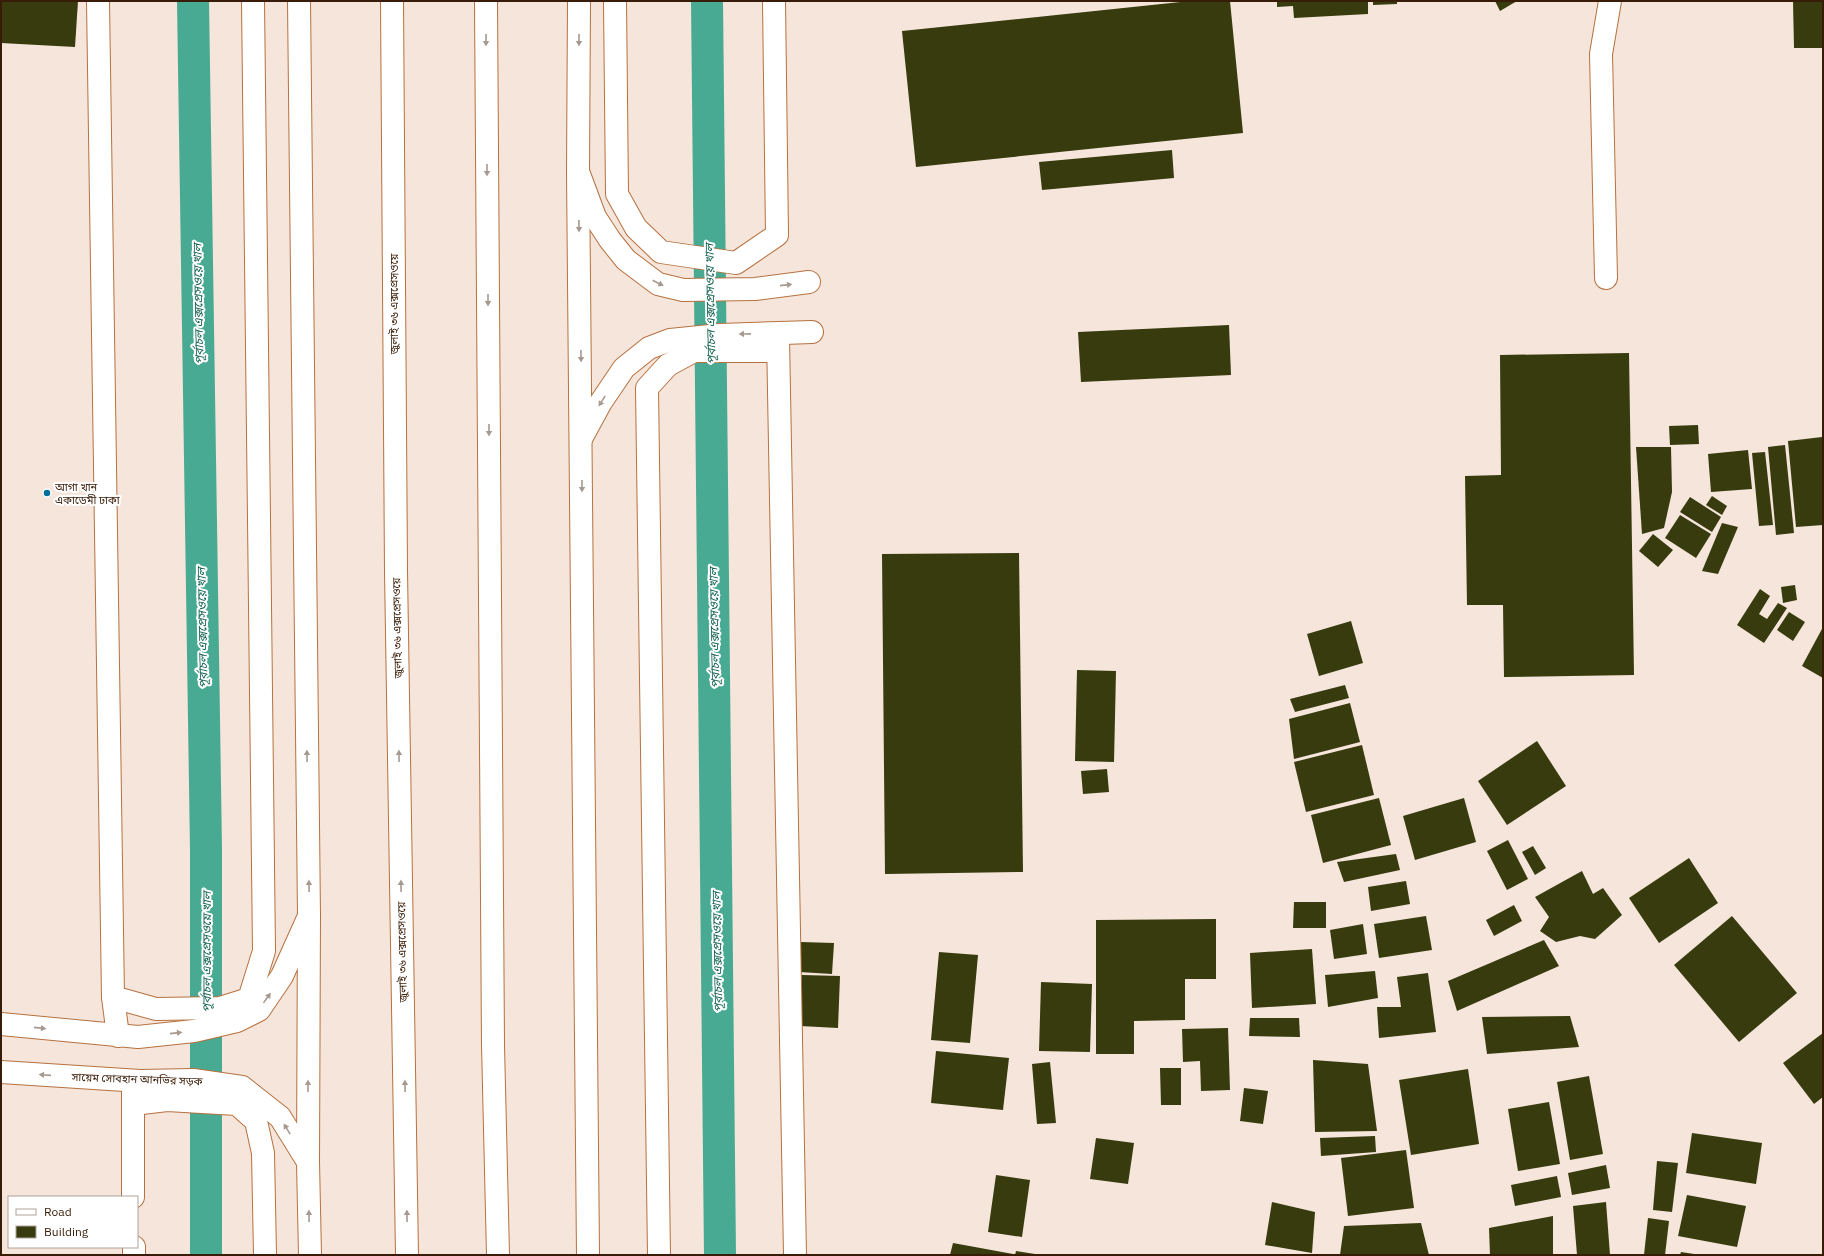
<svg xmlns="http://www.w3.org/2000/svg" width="1824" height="1256" font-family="'IBM Plex Sans','Noto Sans Bengali',sans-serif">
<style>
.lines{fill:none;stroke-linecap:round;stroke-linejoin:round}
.canal{stroke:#48aa92;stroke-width:32}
.building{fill:#373b0d}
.street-casing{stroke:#b6713f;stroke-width:24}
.secondary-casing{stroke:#b6713f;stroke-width:24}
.primary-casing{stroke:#b6713f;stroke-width:24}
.highway-casing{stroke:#b6713f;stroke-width:24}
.street{stroke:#fff;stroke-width:22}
.secondary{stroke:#fff;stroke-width:22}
.primary{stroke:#fff;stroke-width:22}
.highway{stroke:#fff;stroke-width:22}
.oneway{fill:#a6998f}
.poi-dot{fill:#006f9b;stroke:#fff;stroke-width:1.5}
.labels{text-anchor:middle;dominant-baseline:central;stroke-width:4;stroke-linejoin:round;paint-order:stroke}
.street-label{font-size:11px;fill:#391c07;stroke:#fff}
.poi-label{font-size:11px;fill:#391c07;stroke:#fff;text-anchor:start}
.water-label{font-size:12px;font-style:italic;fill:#176453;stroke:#fff}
</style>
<rect width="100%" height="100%" fill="#f5e5db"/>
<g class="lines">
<g class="canal">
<path d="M193,1l13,849v405"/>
<path d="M707,1l13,1254"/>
</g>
</g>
<g class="building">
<path d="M1,1h77l-3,46 -74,-4z"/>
<path d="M1190,1h40l13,132 -327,34 -14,-136z"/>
<path d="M1277,1h91v13l-74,4 -1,-12 -16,1z"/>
<path d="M1373,1h24v3l-24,1z"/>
<path d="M1495,1h22l-17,10z"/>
<path d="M1793,1h30v47h-29z"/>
<path d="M1172,150l2,28 -132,12 -3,-28z"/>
<path d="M1229,325l2,50 -150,7 -3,-50z"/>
<path d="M1629,353l5,322 -130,2 -1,-72h-36l-2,-129 36,-1 -1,-120z"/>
<path d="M1698,425l1,19 -29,1 -1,-19z"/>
<path d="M1822,437l1,88 -27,2 -8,-86z"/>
<path d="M1785,445l9,88 -18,2 -8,-88z"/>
<path d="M1636,447h35l1,45 -8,36 -22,6z"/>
<path d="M1748,450l4,39 -41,3 -3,-38z"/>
<path d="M1765,452l8,73 -14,1 -7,-73z"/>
<path d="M1712,496l15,10 -5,9 -16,-10z"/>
<path d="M1690,497l31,20 -9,15 -32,-20z"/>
<path d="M1680,515l31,19 -15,24 -31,-20z"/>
<path d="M1722,523l16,4 -20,47 -16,-3z"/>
<path d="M1653,534l20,16 -15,17 -19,-16z"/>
<path d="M1019,553l4,319 -138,2 -3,-320z"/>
<path d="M1795,585l2,15 -14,3 -2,-16z"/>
<path d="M1760,589l10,7 -11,18 8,5 11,-16 9,5 -23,35 -27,-18z"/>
<path d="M1789,612l16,10 -12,19 -16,-11z"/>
<path d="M1351,621l12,42 -44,13 -12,-42z"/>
<path d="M1823,627v51l-21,-12z"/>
<path d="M1077,670l39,1 -2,91 -39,-1z"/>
<path d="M1345,685l4,13 -54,14 -5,-13z"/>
<path d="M1350,703l10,39 -66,17 -5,-40z"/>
<path d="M1537,741l29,45 -59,39 -29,-44z"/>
<path d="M1362,745l12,50 -68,17 -12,-50z"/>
<path d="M1107,769l2,23 -26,2 -2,-23z"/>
<path d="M1379,798l12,47 -68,18 -12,-48z"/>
<path d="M1464,798l12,44 -61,18 -12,-44z"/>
<path d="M1508,840l20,39 -21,11 -20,-39z"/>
<path d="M1533,846l13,22 -11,7 -13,-23z"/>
<path d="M1396,854l4,16 -56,12 -7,-20z"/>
<path d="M1689,858l29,45 -59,40 -30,-45z"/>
<path d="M1582,871l11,23 10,-6 19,27 -27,24 -15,-3 -24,6 -16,-11 9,-14 -14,-20z"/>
<path d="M1406,881l4,23 -39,7 -3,-24z"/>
<path d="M1294,902h32v26h-33z"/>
<path d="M1514,905l8,16 -28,15 -8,-16z"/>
<path d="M1426,916l6,34 -53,8 -5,-34z"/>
<path d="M1732,916l65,77 -58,49 -65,-77z"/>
<path d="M1216,919v60h-31v41l-51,1v33h-38v-134z"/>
<path d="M1363,924l4,30 -33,5 -4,-29z"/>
<path d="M1544,940l15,26 -102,45 -9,-30z"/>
<path d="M801,942l33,1 -2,31 -33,-2z"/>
<path d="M1312,949l4,55 -64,4 -2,-55z"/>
<path d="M939,952l39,3 -8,88 -39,-3z"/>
<path d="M1375,971l3,27 -50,9 -3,-32z"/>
<path d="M1428,973l8,59 -57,6 -2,-31h24l-4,-30z"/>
<path d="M802,975l38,1 -2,52 -38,-2z"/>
<path d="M1041,982l51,2 -2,68 -51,-1z"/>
<path d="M1570,1016l9,31 -92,7 -5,-37z"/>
<path d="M1250,1018h49l1,19 -51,-1z"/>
<path d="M1228,1028l2,62 -29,1 -1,-30 -17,1 -1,-33z"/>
<path d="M1823,1033v64l-9,7 -31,-41z"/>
<path d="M936,1051l73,7 -6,52 -72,-7z"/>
<path d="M1313,1060l55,4 9,67 -62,1z"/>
<path d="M1050,1062l6,61 -19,1 -5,-60z"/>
<path d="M1160,1068h21v37h-20z"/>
<path d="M1468,1069l11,75 -68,11 -12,-75z"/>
<path d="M1589,1076l14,78 -33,6 -13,-78z"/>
<path d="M1244,1088l24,3 -5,33 -23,-3z"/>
<path d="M1549,1102l11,62 -42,7 -10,-62z"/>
<path d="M1692,1133l70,10 -6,41 -70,-11z"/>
<path d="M1375,1136l1,16 -55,4 -1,-18z"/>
<path d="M1096,1138l38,5 -6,41 -38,-5z"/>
<path d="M1406,1150l8,58 -66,8 -7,-58z"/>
<path d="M1657,1161l21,2 -6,49 -19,-2z"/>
<path d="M1606,1165l4,23 -38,7 -4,-22z"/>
<path d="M996,1175l34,5 -8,57 -34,-5z"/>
<path d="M1557,1176l4,21 -46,9 -4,-21z"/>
<path d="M1687,1195l59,11 -9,41 -59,-11z"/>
<path d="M1272,1202l43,10 -3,41 -47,-8z"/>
<path d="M1606,1202l4,53h-33l-4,-49z"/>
<path d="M1553,1216v39h-63l-1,-27z"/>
<path d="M1648,1218l21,3 -4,34h-21z"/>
<path d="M1421,1223l8,32h-89l4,-29z"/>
<path d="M953,1243l60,11v1h-63z"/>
<path d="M1016,1251l19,3 -1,1h-19z"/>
<path d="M1681,1252l13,2v1h-14z"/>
</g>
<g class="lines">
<g class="street-casing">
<g id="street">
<path d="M98,1l15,996 5,39"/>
<path d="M615,1l2,193 19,34 25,24 75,11 41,-28 -3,-234"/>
<path d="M1606,278l-5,-224 9,-53"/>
<path d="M778,337l17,918"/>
<path d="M113,997l43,12 64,-1 29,-9 15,-48 -11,-950"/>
<path d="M133,1090v107"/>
<path d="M133,1104l34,-4 70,4 19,17 7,32 2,102"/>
<path d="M134,1247v8"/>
<path d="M659,1255l-12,-867 21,-23 26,-14h84"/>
</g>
</g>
<g class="secondary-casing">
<g id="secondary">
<path d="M579,174l16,43 15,23 16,20 32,24 25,6 72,-1 54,-7"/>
<path d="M582,437l19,-35 23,-34 25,-20 21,-8 50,-5 92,-3"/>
<path d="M1,1024l137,13 56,-6 43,-10 22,-11 23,-34 27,-60"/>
<path d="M1,1072l139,9 53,-1 49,7 38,30 28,45"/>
</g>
</g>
<g class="primary-casing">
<g id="primary">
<path d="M299,1l10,915 -1,246 2,93"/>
<path d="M579,1l-1,172 10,1082"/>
</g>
</g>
<g class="highway-casing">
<g id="highway">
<path d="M392,1l4,570 11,684"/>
<path d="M486,1l7,1044 5,210"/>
</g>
</g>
<use href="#street" class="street"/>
<use href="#secondary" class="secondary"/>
<use href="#primary" class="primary"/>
<use href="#highway" class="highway"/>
</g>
<defs><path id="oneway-solid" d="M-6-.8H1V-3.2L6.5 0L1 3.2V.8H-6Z"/></defs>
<g class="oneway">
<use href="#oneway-solid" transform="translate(486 40) rotate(90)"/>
<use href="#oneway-solid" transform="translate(579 40) rotate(90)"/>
<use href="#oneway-solid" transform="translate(487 170) rotate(90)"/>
<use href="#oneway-solid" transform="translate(579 226) rotate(89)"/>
<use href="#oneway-solid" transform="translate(658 283) rotate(27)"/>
<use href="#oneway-solid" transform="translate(786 285) rotate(-6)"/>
<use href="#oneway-solid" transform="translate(488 300) rotate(90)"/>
<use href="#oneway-solid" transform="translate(745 334) rotate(179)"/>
<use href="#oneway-solid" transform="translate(581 356) rotate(89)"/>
<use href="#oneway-solid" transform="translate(602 401) rotate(122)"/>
<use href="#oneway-solid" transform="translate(489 430) rotate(90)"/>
<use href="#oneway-solid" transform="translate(582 486) rotate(90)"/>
<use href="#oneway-solid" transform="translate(307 756) rotate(-91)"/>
<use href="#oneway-solid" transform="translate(399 756) rotate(-91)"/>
<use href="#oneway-solid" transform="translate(309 886) rotate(-91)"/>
<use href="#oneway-solid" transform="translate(401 886) rotate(-91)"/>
<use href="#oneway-solid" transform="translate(267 998) rotate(-54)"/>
<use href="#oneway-solid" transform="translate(40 1028) rotate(6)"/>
<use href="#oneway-solid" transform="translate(176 1033) rotate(-6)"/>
<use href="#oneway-solid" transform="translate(45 1075) rotate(-176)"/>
<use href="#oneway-solid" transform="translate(308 1086) rotate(-90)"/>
<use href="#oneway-solid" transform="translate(405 1086) rotate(-91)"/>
<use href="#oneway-solid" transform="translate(287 1129) rotate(-122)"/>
<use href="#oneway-solid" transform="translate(309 1216) rotate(-91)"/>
<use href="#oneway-solid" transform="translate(407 1216) rotate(-91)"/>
</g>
<circle class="poi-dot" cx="47" cy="493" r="4"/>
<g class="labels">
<g class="street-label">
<text transform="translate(394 304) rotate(-90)">জুলাই ৩৬ এক্সপ্রেসওয়ে</text>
<text transform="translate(397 628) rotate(-91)">জুলাই ৩৬ এক্সপ্রেসওয়ে</text>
<text transform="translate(402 952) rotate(-91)">জুলাই ৩৬ এক্সপ্রেসওয়ে</text>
<text transform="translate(137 1079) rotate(2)">সায়েম সোবহান আনভির সড়ক</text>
</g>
<g class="poi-label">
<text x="55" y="487">আগা খান<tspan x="55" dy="13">একাডেমী ঢাকা</tspan></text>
</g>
<g class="water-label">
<text transform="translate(198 304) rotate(-91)">পূর্বাচল এক্সপ্রেসওয়ে খাল</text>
<text transform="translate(710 304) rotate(-91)">পূর্বাচল এক্সপ্রেসওয়ে খাল</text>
<text transform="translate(202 628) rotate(-91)">পূর্বাচল এক্সপ্রেসওয়ে খাল</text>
<text transform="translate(714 628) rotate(-91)">পূর্বাচল এক্সপ্রেসওয়ে খাল</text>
<text transform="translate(206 952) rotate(-90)">পূর্বাচল এক্সপ্রেসওয়ে খাল</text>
<text transform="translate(717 952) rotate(-91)">পূর্বাচল এক্সপ্রেসওয়ে খাল</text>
</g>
</g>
<rect width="1824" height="1256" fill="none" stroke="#391c07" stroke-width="4"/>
<rect x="8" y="1196" width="130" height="52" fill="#ffffff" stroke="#b0a49c"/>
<rect x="16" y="1209" width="20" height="6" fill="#ffffff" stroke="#b0a49c"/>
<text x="44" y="1216" font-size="12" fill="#391c07">Road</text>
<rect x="16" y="1226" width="20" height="12" fill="#373b0d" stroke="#b0a49c"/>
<text x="44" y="1236" font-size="12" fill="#391c07">Building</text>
</svg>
